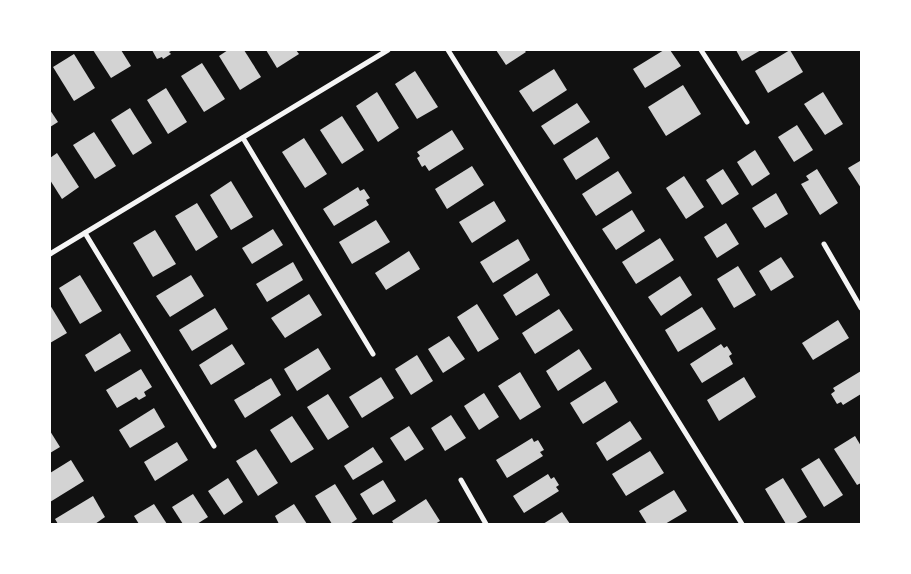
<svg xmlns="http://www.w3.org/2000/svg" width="911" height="574" font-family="'Exo 2',sans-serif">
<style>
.building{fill:#d3d3d3}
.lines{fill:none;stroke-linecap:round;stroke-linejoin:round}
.minor{stroke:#f5f5f5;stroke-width:5}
</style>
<rect width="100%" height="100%" fill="#111"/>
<g class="building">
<path d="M93,50h28l10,16 -20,12z"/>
<path d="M152,50h21l-4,2 2,2 -8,5 -1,-2 -5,2z"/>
<path d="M228,50h16l17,27 -21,13 -21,-34z"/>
<path d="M266,50h30l3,4 -22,14z"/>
<path d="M496,50h28l2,2 -20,13z"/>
<path d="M664,50h6l11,16 -36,22 -12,-19z"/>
<path d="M736,50h25l-19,11z"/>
<path d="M790,50l13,22 -35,21 -13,-22z"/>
<path d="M74,54l21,34 -21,13 -21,-34z"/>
<path d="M202,63l23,36 -21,13 -23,-36z"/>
<path d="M554,69l13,21 -34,22 -14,-21z"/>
<path d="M415,71l23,36 -21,12 -22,-35z"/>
<path d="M683,85l18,29 -35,22 -18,-29z"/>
<path d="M166,88l21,34 -19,12 -21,-34z"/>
<path d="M377,92l22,36 -21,14 -22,-36z"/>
<path d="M823,92l20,32 -18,11 -21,-31z"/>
<path d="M577,103l13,19 -36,23 -13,-19z"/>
<path d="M130,108l22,35 -19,12 -22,-35z"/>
<path d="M50,110l8,12 -8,5z"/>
<path d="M342,116l22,34 -22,14 -22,-34z"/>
<path d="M797,125l16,25 -19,12 -16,-25z"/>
<path d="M452,130l12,19 -35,22 -4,-6 -3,2 -5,-9 3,-2 -3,-4z"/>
<path d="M94,132l22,34 -21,13 -22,-34z"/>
<path d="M597,137l13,21 -34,22 -13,-21z"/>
<path d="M304,138l23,36 -22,14 -23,-36z"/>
<path d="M755,150l15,24 -18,12 -15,-24z"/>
<path d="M57,153l22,34 -17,12 -12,-19v-22z"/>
<path d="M860,161l1,1v26l-13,-20z"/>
<path d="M472,166l12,19 -37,24 -12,-20z"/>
<path d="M723,169l16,25 -17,11 -16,-25z"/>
<path d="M817,169l21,34 -18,12 -19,-31 8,-4 -3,-4z"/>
<path d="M618,171l14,22 -36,23 -14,-22z"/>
<path d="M684,176l20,31 -18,12 -20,-31z"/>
<path d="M231,181l22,36 -22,13 -21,-35z"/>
<path d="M358,187l2,4 4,-2 6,9 -4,2 3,5 -35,21 -11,-17z"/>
<path d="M776,193l12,21 -23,14 -13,-20z"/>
<path d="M494,201l12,20 -34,22 -13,-21z"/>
<path d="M197,203l21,34 -22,14 -21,-35z"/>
<path d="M632,210l13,21 -29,19 -14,-21z"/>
<path d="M376,220l14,22 -38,22 -13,-22z"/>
<path d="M726,223l13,21 -22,14 -13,-21z"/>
<path d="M273,229l10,16 -31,19 -10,-16z"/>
<path d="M155,230l21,34 -23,13 -20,-34z"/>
<path d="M660,238l14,22 -38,24 -14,-22z"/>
<path d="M518,239l12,21 -37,23 -13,-21z"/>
<path d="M409,251l11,18 -34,21 -11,-17z"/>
<path d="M781,257l13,20 -23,14 -12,-20z"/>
<path d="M293,262l10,18 -36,22 -11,-18z"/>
<path d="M738,266l18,29 -22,13 -17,-29z"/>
<path d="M537,273l13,22 -34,21 -13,-21z"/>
<path d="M80,275l22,36 -22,13 -21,-36z"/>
<path d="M191,275l13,21 -34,21 -14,-21z"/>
<path d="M680,276l12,19 -31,21 -13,-19z"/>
<path d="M309,294l13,21 -37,23 -14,-20z"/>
<path d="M477,304l22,35 -21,13 -21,-35z"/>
<path d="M50,305l17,28 -17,10z"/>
<path d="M702,307l14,22 -38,23 -13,-22z"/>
<path d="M215,308l13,21 -36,22 -13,-21z"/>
<path d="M559,309l14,21 -38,24 -13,-21z"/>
<path d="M838,320l11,18 -36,22 -11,-17z"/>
<path d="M120,333l11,18 -36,21 -10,-17z"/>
<path d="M449,336l16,23 -22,14 -15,-24z"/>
<path d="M232,344l13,20 -34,21 -12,-20z"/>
<path d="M721,344l3,4 3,-2 5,8 -3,2 4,8 -31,19 -12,-19z"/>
<path d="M318,348l13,21 -34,22 -13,-22z"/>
<path d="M579,349l13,20 -34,22 -12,-20z"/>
<path d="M417,355l16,26 -22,14 -16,-26z"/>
<path d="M141,369l11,18 -8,5 2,4 -7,4 -3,-3 -19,11 -11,-18z"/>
<path d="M861,371v23l-18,11 -2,-3 -4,2 -6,-10 4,-3 -2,-3z"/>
<path d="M520,372l21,35 -21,13 -22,-34z"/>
<path d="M381,377l13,21 -32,20 -13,-21z"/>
<path d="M744,377l12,20 -37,24 -12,-21z"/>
<path d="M271,378l10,17 -36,23 -11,-18z"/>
<path d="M605,381l13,21 -35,22 -13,-21z"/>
<path d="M484,393l15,24 -20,13 -15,-24z"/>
<path d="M328,394l21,33 -21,13 -21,-33z"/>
<path d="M154,408l11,19 -35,21 -11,-18z"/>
<path d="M451,415l15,23 -21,13 -14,-23z"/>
<path d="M292,416l22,33 -23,14 -21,-33z"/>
<path d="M630,421l12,18 -35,22 -11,-18z"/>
<path d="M409,426l15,23 -19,12 -15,-23z"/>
<path d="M50,431l10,16 -10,6z"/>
<path d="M855,436l6,10v37l-4,2 -23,-36z"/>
<path d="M532,438l2,4 4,-2 6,10 -4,2 3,4 -36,22 -11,-18z"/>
<path d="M177,442l11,18 -33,21 -11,-19z"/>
<path d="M373,447l10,15 -30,18 -9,-14z"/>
<path d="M256,449l22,34 -20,13 -22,-35z"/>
<path d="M650,451l14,22 -38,23 -14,-22z"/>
<path d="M819,458l24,37 -19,12 -23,-38z"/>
<path d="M71,460l13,21 -34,21v-29z"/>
<path d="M548,474l3,5 3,-2 5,8 -3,2 3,4 -35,22 -11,-17z"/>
<path d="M228,478l15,24 -19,13 -16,-24z"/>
<path d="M783,478l24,39 -12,7h-9l-21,-35z"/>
<path d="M383,480l13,21 -23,14 -13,-21z"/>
<path d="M335,484l22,35 -7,5h-18l-17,-28z"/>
<path d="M674,490l13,21 -22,13h-18l-8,-13z"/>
<path d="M193,494l15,23 -11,7h-14l-11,-17z"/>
<path d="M93,496l12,21 -10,7h-37l-3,-5z"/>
<path d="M426,499l14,22 -5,3h-41l-2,-3z"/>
<path d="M154,504l13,20h-28l-5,-8z"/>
<path d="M294,504l13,20h-28l-4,-8z"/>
<path d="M562,512l8,12h-27z"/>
</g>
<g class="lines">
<g class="minor">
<path d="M448,50l294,474"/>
<path d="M701,50l46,72"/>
<path d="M243,138l130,216"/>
<path d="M85,233l129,213"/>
<path d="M824,244l37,64"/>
<path d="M50,254l338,-204"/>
<path d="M461,480l25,44"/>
</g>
</g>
<rect width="911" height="574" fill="none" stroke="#ffffff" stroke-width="102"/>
</svg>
